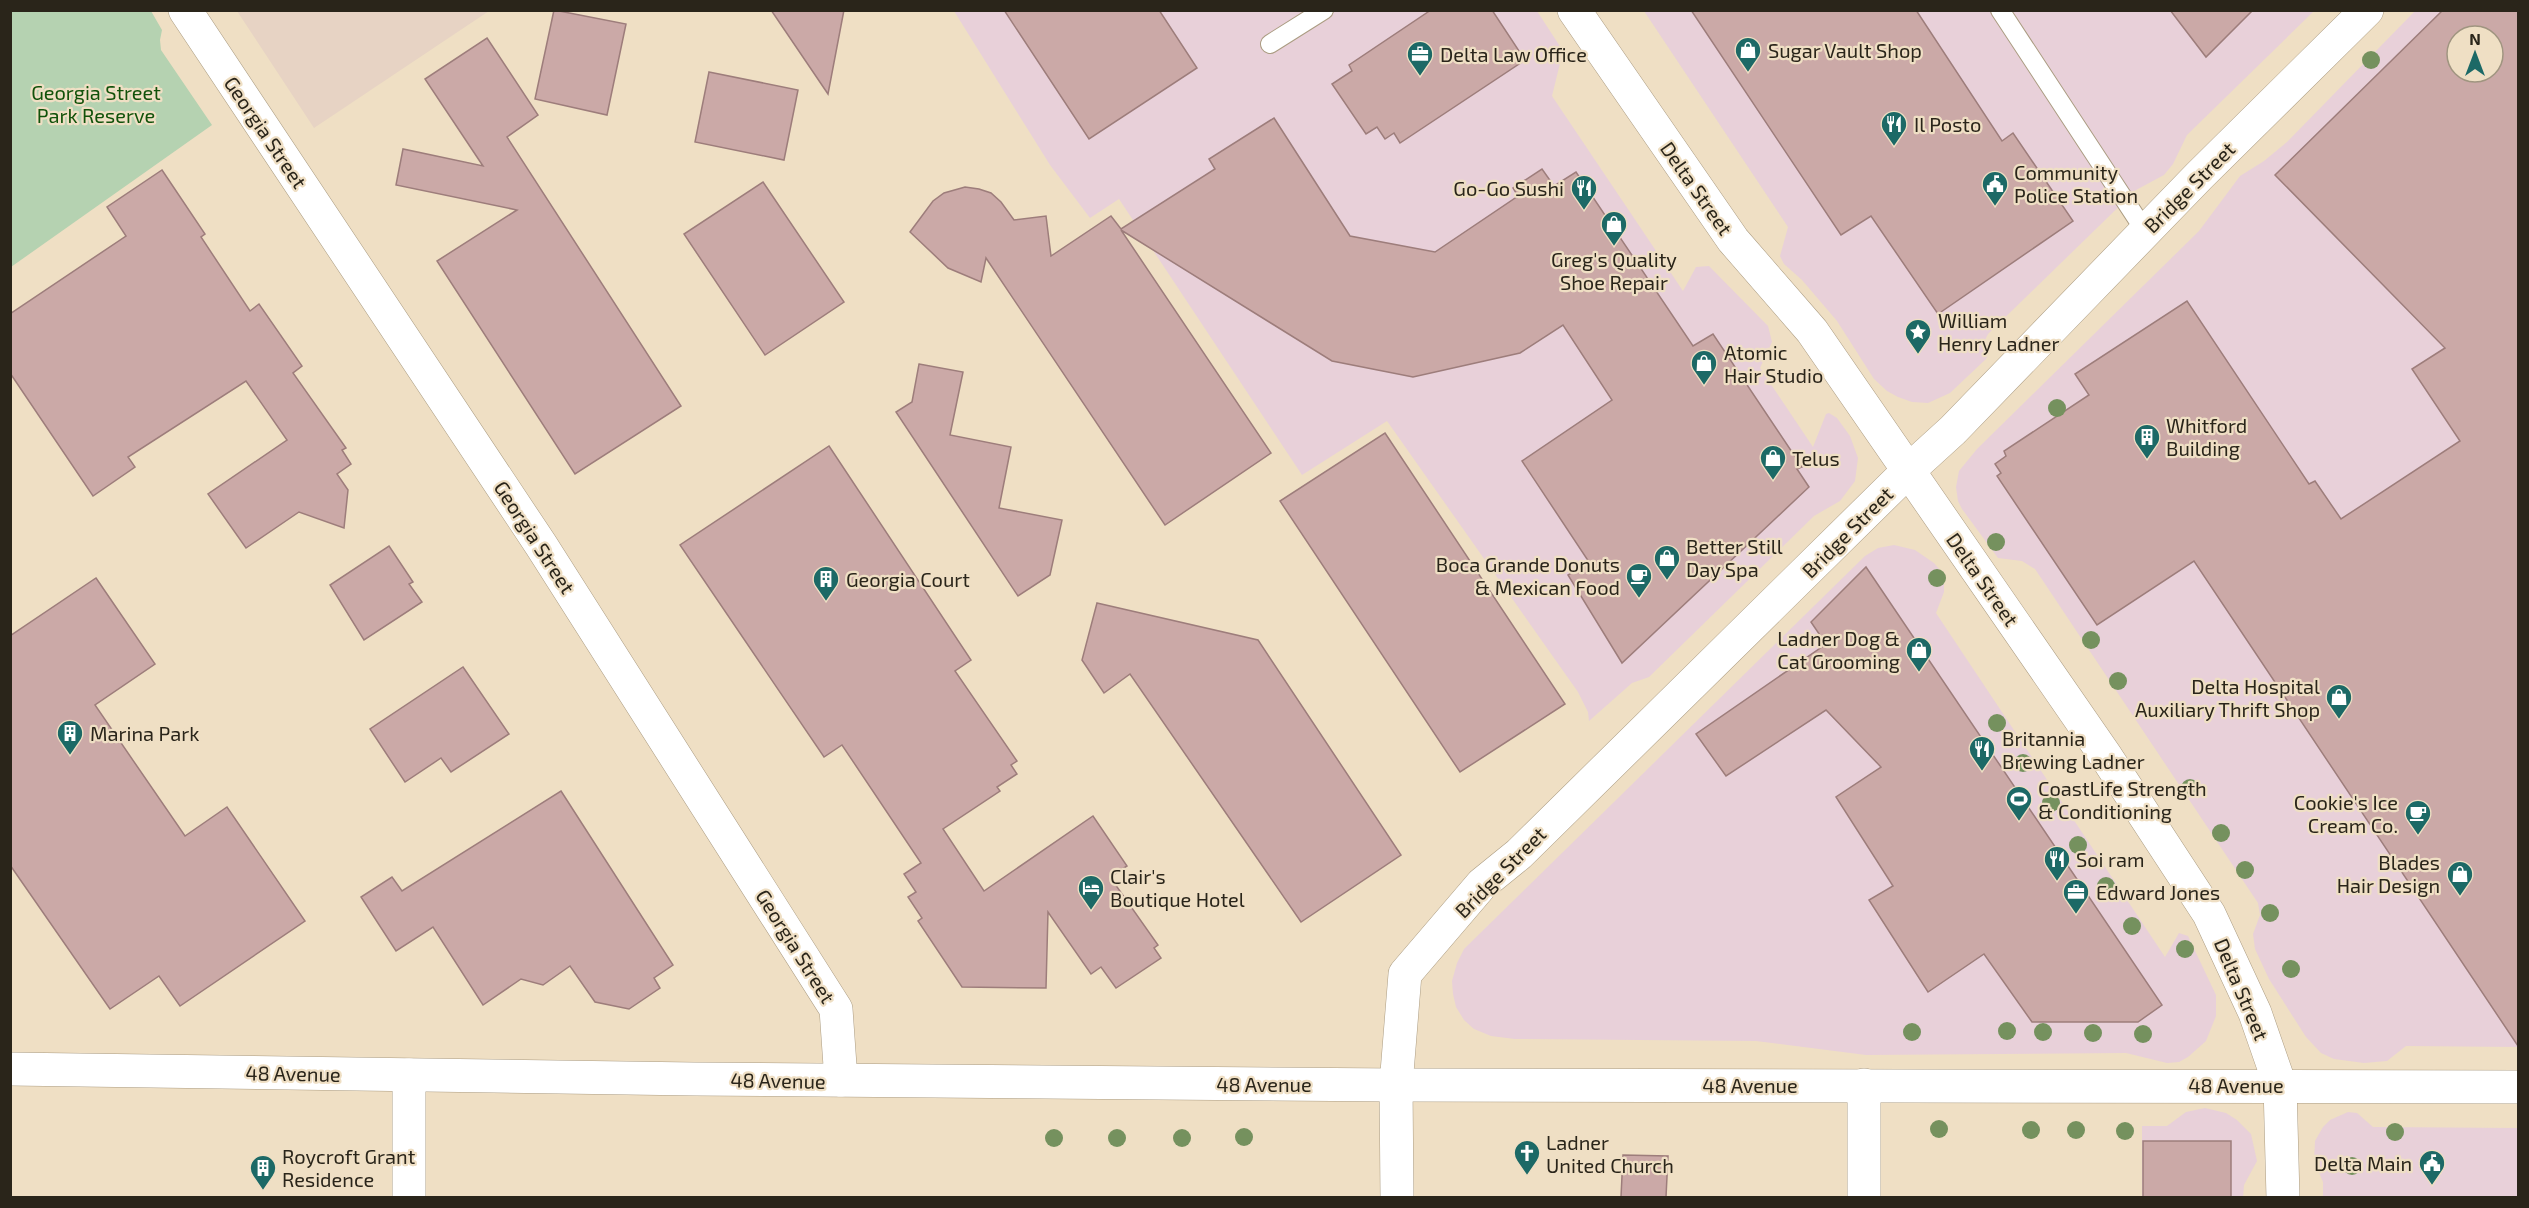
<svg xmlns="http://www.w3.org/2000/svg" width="2529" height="1208" font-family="'Exo 2',sans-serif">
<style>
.commercial{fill:#e8d0d9;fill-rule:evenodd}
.industrial{fill:#e7d3c4}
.green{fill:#b5d2b1}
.building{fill:#cba9a7;stroke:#9d7d7b;stroke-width:1.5;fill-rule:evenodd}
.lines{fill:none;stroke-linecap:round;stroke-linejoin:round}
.lane-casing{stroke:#ab9c82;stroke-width:20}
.street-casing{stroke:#ab9c82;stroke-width:34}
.secondary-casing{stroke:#ab9c82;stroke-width:34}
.lane{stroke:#fff;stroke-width:18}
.street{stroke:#fff;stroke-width:33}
.secondary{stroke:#fff;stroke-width:33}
.tree{fill:#75915e}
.labels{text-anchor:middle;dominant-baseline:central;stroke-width:4.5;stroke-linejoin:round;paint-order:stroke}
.poi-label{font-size:20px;fill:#2a251a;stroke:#efdfc4;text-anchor:start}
.park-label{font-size:20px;fill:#11520a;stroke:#efdfc4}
.street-label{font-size:20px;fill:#2a251a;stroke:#efdfc4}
</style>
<rect width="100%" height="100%" fill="#efdfc4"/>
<g class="commercial">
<path d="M954,11h583l26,40 -11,45 131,195 13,-24 13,-1 59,60 4,16 -12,26 53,79 13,-33 3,-1 8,5 13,18 8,22 -3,23 -15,20 -26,15 -165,161 -17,6 -43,38 -1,-9 -10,-20 -191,-271 -85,54 -183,-276 -29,19 -40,-53z"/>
<path d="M1644,11h670l-127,124 -14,29 -9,11 -28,15 -148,144 -3,6 4,13 -3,6 -36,34 -22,10 -16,-1 -14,-5 -11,-6 -13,-12 -37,-58 -35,-41 -18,-16 -4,-8 8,-29z"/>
<path d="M2415,11h103v1036l-112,-1 -19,15 -23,2 -30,-4 -13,-6 -15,-16 -37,-58 -14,-30 -2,-15 7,-19 -2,-12 -223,-334 -13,-8 -24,-3 -36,-49 -4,-8 -2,-14 3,-16 18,-22 222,-218 41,-55 24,-15 23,-19zM2457,36h36v36h-36z"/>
<path d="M1894,545l21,5 19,13 6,7 4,7v15l-8,21 229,344 14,-24 9,3 28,59v21l-10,25 -18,16 -9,5 -12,1 -41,-10 -260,2 -110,-14 -241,-2 -24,-3 -17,-7 -10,-9 -8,-13 -3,-13 -1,-13 5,-18 7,-14 401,-393 13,-8z"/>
<path d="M2205,1108l21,5 11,7 14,14 6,27 -13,24 -1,12h-101v-71h25l19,-14z"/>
<path d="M2348,1112l9,1 16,14 145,1v69h-195v-15l-9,-21 1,-20 8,-14 7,-7z"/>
</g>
<path class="industrial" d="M237,11h-1h253l-175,117z"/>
<path class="green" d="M11,10l140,1 11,19 -2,10 1,10 51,75 -201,142z"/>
<g class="building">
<path d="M554,10l72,14 -19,91 -72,-16z"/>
<path d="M771,10h73l-16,84z"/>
<path d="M1004,10h155l38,58 -108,71z"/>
<path d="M1431,10h61l33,50 -125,83 -6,-10 -9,6 -8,-12 -11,7 -34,-50 20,-13 -3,-6z"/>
<path d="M1691,10h225l86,131 11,-8 60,88 -135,93 -67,-98 -30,19z"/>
<path d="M2170,10h83l-47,47z"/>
<path d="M2443,10h75v1036l-324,-485 -97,64 -100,-149 4,-3 -6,-9 11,-8 -2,-5 85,-56 -14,-21 112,-73 122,183 6,-3 26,38 119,-78 -48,-72 33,-21 -170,-173zM2457,36h36v36h-36z"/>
<path d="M487,38l51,77 -31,22 174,269 -106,68 -138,-213 80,-51 -121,-25 7,-36 80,17 -58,-87z"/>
<path d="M709,72l89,18 -14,70 -89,-18z"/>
<path d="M1274,118l76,118 85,16 83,-56 -5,-8 29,-19 12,17 22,-14 117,174 20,-12 89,133 -5,2 12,18 -187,176 -54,-88 21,-13 -67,-101 90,-61 -49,-75 -43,28 -107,24 -81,-16 -211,-131 150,223 -106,72 -179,-267 -5,24 -33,-14 -38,-36 23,-31 11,-8 21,-6 14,2 12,4 10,9 13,18 32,-4 5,40 60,-40 10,13 94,-60 -6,-10z"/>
<path d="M162,170l43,64 -4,3 49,74 9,-7 43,62 -9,7 53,75 -4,2 9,14 -14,10 11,16 -4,38 -45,-16 -53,36 -38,-54 79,-54 -41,-59 -118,76 7,10 -42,29 -83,-123v-59l116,-78 -19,-29z"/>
<path d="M763,182l81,120 -79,53 -81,-121z"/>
<path d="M919,364l44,8 -13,63 61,12 -12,61 63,12 -12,55 -32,21 -122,-184 16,-10z"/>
<path d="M1385,433l180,271 -105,68 -180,-271z"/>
<path d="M829,446l142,214 -16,11 62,90 -6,4 6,9 -20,13 3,4 -57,38 41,62 109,-75 34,50 -17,11 48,68 -4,3 7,10 -45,30 -15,-21 -10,7 -43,-62 -2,76 -84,-1 -44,-66 4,-3 -14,-21 8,-5 -12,-18 17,-11 -79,-118 -18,12 -144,-212z"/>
<path d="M389,546l24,36 -4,2 13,18 -58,38 -34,-55z"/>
<path d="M1866,567l296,438 -24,17h-106l-48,-68 -56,38 -59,-92 24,-14 -57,-89 45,-30 -55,-57 -100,66 -30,-42 130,-90 -15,-22z"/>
<path d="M96,578l59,86 -60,41 90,131 42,-29 78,114 -125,85 -21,-30 -49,33 -100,-144v-229z"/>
<path d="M1097,603l161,37 143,215 -100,67 -171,-248 -26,19 -22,-33z"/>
<path d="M463,667l46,67 -58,38 -10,-14 -36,24 -35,-53z"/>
<path d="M561,791l112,174 -19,13 6,10 -31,21 -34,-7 -25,-36 -27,19 -22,-6 -38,26 -50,-78 -37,24 -35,-54 31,-20 10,14z"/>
<rect x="2143" y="1141" width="88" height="56"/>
<path d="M1623,1155l45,1 -2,41h-45z"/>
</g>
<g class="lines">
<g class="lane-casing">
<g id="lane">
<path d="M2000,10l145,221"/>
<path d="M1270,44l54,-34"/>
</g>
</g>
<g class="street-casing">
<g id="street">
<path d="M185,10l356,535 295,464 5,71"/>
<path d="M1574,10l159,230 79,91 295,427 102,156 46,99 25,72 3,113"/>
<path d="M409,1075v123"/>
<path d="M1864,1085v113"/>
<path d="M1397,1198l-1,-113 9,-111 77,-90 37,-30 389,-383 45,-41 246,-254 168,-166"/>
</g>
</g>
<g class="secondary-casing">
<path id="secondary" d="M10,1069l684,10 702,6 1122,2"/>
</g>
<use href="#lane" class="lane"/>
<use href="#street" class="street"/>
<use href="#secondary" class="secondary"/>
</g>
<g class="tree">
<circle cx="2371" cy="60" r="9"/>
<circle cx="2057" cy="408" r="9"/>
<circle cx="1996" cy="542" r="9"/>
<circle cx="1937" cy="578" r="9"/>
<circle cx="2091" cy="640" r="9"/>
<circle cx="2118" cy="681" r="9"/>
<circle cx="1997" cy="723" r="9"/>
<circle cx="2023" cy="763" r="9"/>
<circle cx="2190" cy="788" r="9"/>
<circle cx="2051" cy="803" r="9"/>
<circle cx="2221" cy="833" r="9"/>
<circle cx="2078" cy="845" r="9"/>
<circle cx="2245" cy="870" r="9"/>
<circle cx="2106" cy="886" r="9"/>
<circle cx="2270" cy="913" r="9"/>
<circle cx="2132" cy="926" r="9"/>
<circle cx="2185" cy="949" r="9"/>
<circle cx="2291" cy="969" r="9"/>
<circle cx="2007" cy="1031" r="9"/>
<circle cx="1912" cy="1032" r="9"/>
<circle cx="2043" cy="1032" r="9"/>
<circle cx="2093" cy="1033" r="9"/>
<circle cx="2143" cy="1034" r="9"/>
<circle cx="1939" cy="1129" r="9"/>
<circle cx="2031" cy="1130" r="9"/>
<circle cx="2076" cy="1130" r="9"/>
<circle cx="2125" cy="1131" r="9"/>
<circle cx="2395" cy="1132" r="9"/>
<circle cx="1244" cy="1137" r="9"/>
<circle cx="1054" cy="1138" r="9"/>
<circle cx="1117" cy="1138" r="9"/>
<circle cx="1182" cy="1138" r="9"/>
<circle cx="2352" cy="1166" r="9"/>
</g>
<defs>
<g id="shop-pin" transform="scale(1.35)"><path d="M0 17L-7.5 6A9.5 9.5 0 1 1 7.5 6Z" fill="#1c6966" stroke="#efdfc4"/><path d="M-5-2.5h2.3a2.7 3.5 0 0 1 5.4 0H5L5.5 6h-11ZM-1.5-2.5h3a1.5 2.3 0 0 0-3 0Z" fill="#fff"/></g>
<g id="office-pin" transform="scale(1.35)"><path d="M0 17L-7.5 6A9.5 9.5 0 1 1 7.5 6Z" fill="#1c6966" stroke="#efdfc4"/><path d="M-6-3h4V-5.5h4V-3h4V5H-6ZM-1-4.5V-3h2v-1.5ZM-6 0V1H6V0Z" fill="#fff"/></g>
<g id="restaurant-pin" transform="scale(1.35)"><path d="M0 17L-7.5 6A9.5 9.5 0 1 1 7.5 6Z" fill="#1c6966" stroke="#efdfc4"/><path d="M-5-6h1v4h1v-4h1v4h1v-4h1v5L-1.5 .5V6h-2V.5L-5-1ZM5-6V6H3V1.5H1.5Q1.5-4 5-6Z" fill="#fff"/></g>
<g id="civic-pin" transform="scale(1.35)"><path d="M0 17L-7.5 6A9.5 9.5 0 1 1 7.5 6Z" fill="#1c6966" stroke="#efdfc4"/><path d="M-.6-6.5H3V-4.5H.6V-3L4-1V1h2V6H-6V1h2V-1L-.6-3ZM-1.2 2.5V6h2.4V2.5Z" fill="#fff"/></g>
<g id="sight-pin" transform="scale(1.35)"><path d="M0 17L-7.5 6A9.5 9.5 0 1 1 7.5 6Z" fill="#1c6966" stroke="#efdfc4"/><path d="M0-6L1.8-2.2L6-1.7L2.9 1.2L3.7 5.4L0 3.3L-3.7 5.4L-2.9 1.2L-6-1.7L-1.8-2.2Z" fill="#fff"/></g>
<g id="building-pin" transform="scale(1.35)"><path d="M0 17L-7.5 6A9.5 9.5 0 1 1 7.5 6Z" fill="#1c6966" stroke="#efdfc4"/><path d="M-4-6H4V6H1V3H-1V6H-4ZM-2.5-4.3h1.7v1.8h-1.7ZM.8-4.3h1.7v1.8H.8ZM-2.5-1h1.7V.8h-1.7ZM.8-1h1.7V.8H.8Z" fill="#fff"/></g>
<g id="cafe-pin" transform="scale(1.35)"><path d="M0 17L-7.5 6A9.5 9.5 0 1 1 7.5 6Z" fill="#1c6966" stroke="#efdfc4"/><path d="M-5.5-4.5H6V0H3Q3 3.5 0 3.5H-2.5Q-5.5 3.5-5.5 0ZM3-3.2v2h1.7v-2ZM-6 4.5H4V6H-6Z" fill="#fff"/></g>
<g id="stadium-pin" transform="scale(1.35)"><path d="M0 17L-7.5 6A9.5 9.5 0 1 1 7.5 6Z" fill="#1c6966" stroke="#efdfc4"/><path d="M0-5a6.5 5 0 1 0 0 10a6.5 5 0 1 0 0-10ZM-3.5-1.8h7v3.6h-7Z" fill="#fff"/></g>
<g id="hotel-pin" transform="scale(1.35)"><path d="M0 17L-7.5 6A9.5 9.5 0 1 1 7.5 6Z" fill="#1c6966" stroke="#efdfc4"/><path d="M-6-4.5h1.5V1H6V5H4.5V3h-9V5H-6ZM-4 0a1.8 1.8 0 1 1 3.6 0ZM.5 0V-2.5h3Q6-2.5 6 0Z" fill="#fff"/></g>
<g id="church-pin" transform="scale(1.35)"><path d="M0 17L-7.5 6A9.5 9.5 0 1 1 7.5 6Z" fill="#1c6966" stroke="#efdfc4"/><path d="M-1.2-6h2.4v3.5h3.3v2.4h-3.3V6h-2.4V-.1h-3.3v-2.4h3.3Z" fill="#fff"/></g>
</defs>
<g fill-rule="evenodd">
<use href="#shop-pin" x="1748" y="50"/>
<use href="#office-pin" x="1420" y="54"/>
<use href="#restaurant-pin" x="1894" y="124"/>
<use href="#civic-pin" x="1995" y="184"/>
<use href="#restaurant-pin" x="1584" y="188"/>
<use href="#shop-pin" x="1614" y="224"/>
<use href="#sight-pin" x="1918" y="332"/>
<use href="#shop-pin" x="1704" y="363"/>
<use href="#building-pin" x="2147" y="437"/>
<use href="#shop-pin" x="1773" y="458"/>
<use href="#shop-pin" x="1667" y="558"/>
<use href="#cafe-pin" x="1639" y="576"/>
<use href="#building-pin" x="826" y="579"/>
<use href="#shop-pin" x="1919" y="650"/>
<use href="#shop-pin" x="2339" y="697"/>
<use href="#building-pin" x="70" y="733"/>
<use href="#restaurant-pin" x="1982" y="749"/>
<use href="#stadium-pin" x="2019" y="799"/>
<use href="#cafe-pin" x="2418" y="813"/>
<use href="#restaurant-pin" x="2057" y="859"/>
<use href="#shop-pin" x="2460" y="874"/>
<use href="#hotel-pin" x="1091" y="888"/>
<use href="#office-pin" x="2076" y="892"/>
<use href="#church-pin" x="1527" y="1153"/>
<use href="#civic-pin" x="2432" y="1163"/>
<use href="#building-pin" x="263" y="1168"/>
</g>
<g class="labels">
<g class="poi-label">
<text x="1768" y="50">Sugar Vault Shop</text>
<text x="1440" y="54">Delta Law Office</text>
<text x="1914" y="124">Il Posto</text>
<text x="2014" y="172">Community<tspan x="2014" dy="23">Police Station</tspan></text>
<text x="1564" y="188" text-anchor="end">Go-Go Sushi</text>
<text x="1614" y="259" text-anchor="middle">Greg's Quality<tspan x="1614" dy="23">Shoe Repair</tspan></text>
<text x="1938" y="320">William<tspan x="1938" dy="23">Henry Ladner</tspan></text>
<text x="1724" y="352">Atomic<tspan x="1724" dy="23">Hair Studio</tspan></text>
<text x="2166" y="425">Whitford<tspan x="2166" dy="23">Building</tspan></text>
<text x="1792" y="458">Telus</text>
<text x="1686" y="546">Better Still<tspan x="1686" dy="23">Day Spa</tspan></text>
<text x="1620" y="564" text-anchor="end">Boca Grande Donuts<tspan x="1620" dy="23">&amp; Mexican Food</tspan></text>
<text x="846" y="579">Georgia Court</text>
<text x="1900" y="638" text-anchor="end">Ladner Dog &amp;<tspan x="1900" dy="23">Cat Grooming</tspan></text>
<text x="2320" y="686" text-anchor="end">Delta Hospital<tspan x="2320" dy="23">Auxiliary Thrift Shop</tspan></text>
<text x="90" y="733">Marina Park</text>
<text x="2002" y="738">Britannia<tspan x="2002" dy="23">Brewing Ladner</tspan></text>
<text x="2038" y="788">CoastLife Strength<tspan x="2038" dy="23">&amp; Conditioning</tspan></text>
<text x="2398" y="802" text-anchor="end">Cookie's Ice<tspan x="2398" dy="23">Cream Co.</tspan></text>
<text x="2076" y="859">Soi ram</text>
<text x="2440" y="862" text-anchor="end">Blades<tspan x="2440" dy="23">Hair Design</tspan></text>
<text x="1110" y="876">Clair's<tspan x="1110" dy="23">Boutique Hotel</tspan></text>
<text x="2096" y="892">Edward Jones</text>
<text x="1546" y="1142">Ladner<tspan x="1546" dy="23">United Church</tspan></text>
<text x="282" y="1156">Roycroft Grant<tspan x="282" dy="23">Residence</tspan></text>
<text x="2412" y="1163" text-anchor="end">Delta Main</text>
</g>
<g class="park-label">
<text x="96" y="92">Georgia Street<tspan x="96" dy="23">Park Reserve</tspan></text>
</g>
<g class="street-label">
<text transform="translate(266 132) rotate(56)">Georgia Street</text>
<text transform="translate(2189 187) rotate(-45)">Bridge Street</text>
<text transform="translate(1697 188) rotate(55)">Delta Street</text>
<text transform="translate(1847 532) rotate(-45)">Bridge Street</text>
<text transform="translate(535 537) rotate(57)">Georgia Street</text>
<text transform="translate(1983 579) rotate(55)">Delta Street</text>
<text transform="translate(1500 872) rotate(-45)">Bridge Street</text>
<text transform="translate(796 946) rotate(58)">Georgia Street</text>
<text transform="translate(2242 989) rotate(67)">Delta Street</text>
<text transform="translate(293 1073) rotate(1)">48 Avenue</text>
<text transform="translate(778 1080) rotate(1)">48 Avenue</text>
<text x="1264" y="1084">48 Avenue</text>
<text x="1750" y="1085">48 Avenue</text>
<text x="2236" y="1085">48 Avenue</text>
</g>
</g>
<rect width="2529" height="1208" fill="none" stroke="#2a251a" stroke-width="24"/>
<g transform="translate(2475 54)"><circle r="28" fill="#efdfc4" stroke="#a09580" stroke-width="1.5"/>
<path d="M0-4.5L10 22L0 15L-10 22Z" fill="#1c6966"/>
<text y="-9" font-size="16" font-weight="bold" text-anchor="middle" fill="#2a251a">N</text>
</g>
</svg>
